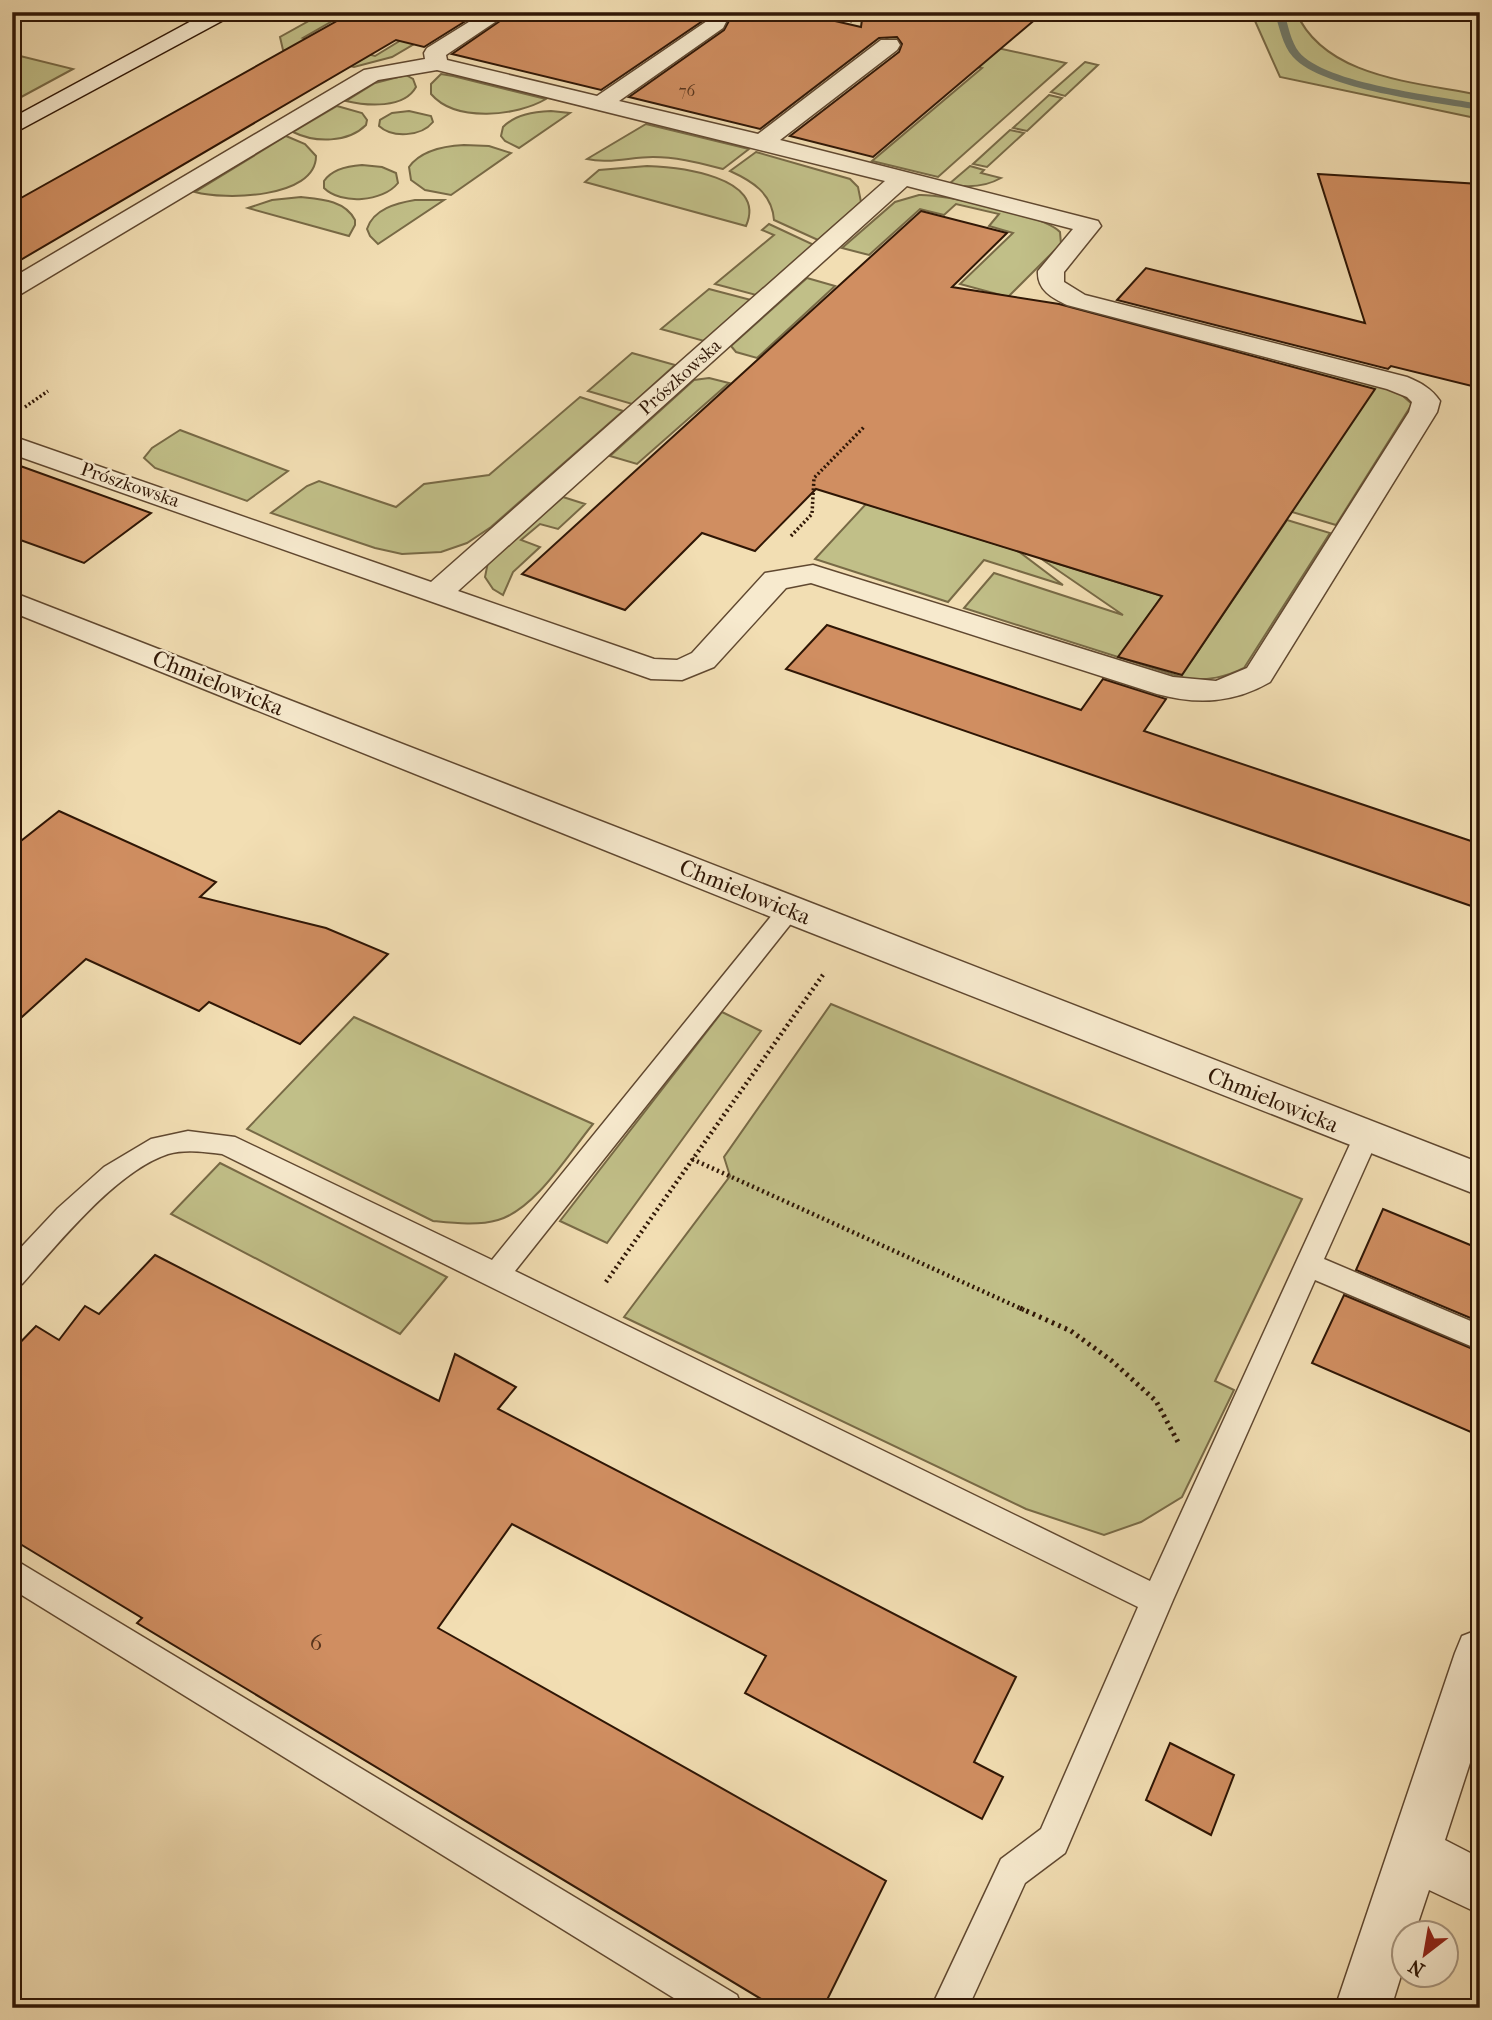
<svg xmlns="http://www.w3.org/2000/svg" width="1492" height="2020" font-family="'IM FELL French Canon',serif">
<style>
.green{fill:#c1bf88;stroke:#786a46;stroke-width:2}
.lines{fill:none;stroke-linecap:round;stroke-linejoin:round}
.stream{fill:#707a6b;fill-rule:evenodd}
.building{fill:#d08e61;stroke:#2f1605;stroke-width:2}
.service-casing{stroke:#604830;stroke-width:3}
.minor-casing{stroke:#604830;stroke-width:3}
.secondary-casing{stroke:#2f1605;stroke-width:3}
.path-far3{stroke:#2f1605;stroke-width:2.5;stroke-dasharray:1 2;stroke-linecap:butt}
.path-far2{stroke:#2f1605;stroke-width:3.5;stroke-dasharray:2 2.5;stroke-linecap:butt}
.path-far1{stroke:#2f1605;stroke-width:4.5;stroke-dasharray:2 3.5;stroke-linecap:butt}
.path{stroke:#2f1605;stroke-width:5;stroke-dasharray:2.5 4.5;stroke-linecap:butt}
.service{fill:#f7eace;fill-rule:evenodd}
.minor{fill:#f7eace;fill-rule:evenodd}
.secondary{fill:#f7eace;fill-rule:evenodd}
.labels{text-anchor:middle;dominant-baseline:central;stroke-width:5;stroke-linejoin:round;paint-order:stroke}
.far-number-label{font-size:16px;fill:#57341c}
.far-street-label{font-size:19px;fill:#2f1605;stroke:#f7eace}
.street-label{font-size:23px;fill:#2f1605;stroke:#f7eace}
.near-number-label{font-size:23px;fill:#57341c}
</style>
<rect width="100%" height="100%" fill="#f2deb3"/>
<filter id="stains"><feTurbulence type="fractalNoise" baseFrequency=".00286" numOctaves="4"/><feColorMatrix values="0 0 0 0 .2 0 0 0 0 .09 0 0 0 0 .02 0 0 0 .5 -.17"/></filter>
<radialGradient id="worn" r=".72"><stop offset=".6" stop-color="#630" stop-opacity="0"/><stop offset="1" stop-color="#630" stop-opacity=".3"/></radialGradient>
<g class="green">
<path d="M325,12h23l-45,26 72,18 64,-39 16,3 -63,37 -38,10 -71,-17 -3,-13z"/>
<path d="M1251,12h45c29,67 122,70 184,83v24l-200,-42z"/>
<path d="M901,27l165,36 -128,114 -66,-16 110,-93 -87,-20 -10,-8z"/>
<path d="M12,54l61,15 -61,33z"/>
<path d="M1085,62l13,3 -33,31 -14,-4z"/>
<path d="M441,74l12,2 93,23c-29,17 -90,24 -115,-5v-10z"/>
<path d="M406,75l7,4 3,8c-12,22 -49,19 -70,14l29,-18z"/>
<path d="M1049,95l13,3 -35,33 -14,-3z"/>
<path d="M337,106l25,7 5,7 -1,5c-18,18 -51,18 -73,7z"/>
<path d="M409,111l22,5 2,6c-12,15 -41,16 -54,4l1,-6 12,-7z"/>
<path d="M551,111l19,2 -51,35 -14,-7 -4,-5 2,-9c13,-13 31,-15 48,-16z"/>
<path d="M646,124l103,25 -26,20c-24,-6 -46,-12 -70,-12 -22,0 -45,7 -66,2z"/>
<path d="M1010,130l14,3 -37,34 -14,-3z"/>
<path d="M286,136l19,8 11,12c0,43 -93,44 -121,36z"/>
<path d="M464,145l25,1 22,7 -60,42 -26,-5 -14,-10 -2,-13c12,-17 35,-21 55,-22z"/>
<path d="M756,152l94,27 8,8 3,15 -43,38 -44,-20c-2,-27 -22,-39 -44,-49z"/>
<path d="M362,165l20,2 14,6 2,10c-15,19 -57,22 -74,5v-7c8,-12 23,-15 38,-16z"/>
<path d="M647,166c30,1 121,10 99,60l-161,-44 14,-12z"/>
<path d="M970,166l14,4 -3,3 20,5c-16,9 -34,10 -52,6z"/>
<path d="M919,195c26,-1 124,20 141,37l1,12 -53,53 -48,-13 53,-51 -24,-7 10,-12 -43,-10 -12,11 -24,-6 -51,46 -27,-7 53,-46z"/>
<path d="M301,197c19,2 44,3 54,23v5l-6,11 -101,-28 24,-8z"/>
<path d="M415,200h29l-66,44 -8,-8 -3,-7c6,-20 30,-26 48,-29z"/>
<path d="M769,224l45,21 -58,50 -41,-11 59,-49 -12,-5z"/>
<path d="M807,278l28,8 -78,72 -21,-6 -5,-6z"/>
<path d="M709,289l42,11 -47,41 -43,-12z"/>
<path d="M632,353l43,12 -43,39 -44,-13z"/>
<path d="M1291,363l104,26 17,15 -76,121 -44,-13 -28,-114z"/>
<path d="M709,378l20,5 -92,81 -27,-8 84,-76z"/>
<path d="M580,397l43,14 -132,116 -24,16 -26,9 -39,2 -27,-6 -104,-35 36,-27 12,-5 77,26 28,-23 65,-9z"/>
<path d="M180,430l108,41 -41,30 -92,-33 -11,-10 8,-10z"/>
<path d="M563,497l22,7 -27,25 -18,-5 -19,16 19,7 -27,25 -10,23 -10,-6 -8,-12 3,-15z"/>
<path d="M866,504l152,47 45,34 -79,-25 -36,42 -133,-43z"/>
<path d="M1287,520l43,13 -86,135c-20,10 -35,12 -57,11l-223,-71 30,-35 129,42 -83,-57 122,38 -31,44 61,20z"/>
<path d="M831,1004l471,195 -87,182 19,9 -52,107 -41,25 -37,13 -78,-26 -402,-192 106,-141 -6,-19z"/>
<path d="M722,1012l39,19 -154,212 -47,-22z"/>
<path d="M354,1017l239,107c-24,29 -57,85 -95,96 -20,6 -45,3 -65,1l-186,-92z"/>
<path d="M220,1163l227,114 -47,57 -229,-120z"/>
</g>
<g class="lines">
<path class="stream" d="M1274,12h10c4,13 7,30 15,40 26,32 140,44 181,52v6c-45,-8 -157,-20 -187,-53 -11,-12 -13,-30 -19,-45z"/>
</g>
<g class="building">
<path d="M353,12h127l-56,35 -28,-7 -384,225v-62z"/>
<path d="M513,12h189l2,8 -103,70 -149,-36z"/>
<path d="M727,12h69l65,15 2,-15h181l-171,145 -83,-21 109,-84 3,-8 -5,-7 -18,1 -119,91 -131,-32 95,-67 6,-11z"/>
<path d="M1318,174l162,10v204l-89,-22 -3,3 -271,-69 29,-32 219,55z"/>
<path d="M921,211l86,22 -55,54 107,17 316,85 -193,286 -64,-18 44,-61 -346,-107 -61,62 -53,-18 -77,77 -103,-36z"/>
<path d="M12,463l139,50 -67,50 -72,-26z"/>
<path d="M827,625l254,85 22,-31 63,20 -22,32 336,113v65l-694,-240z"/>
<path d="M59,811l157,71 -16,15 126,31 62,26 -88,90 -91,-42 -10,9 -113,-52 -74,67v-178z"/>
<path d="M1383,1209l97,40v73l-124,-52z"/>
<path d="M155,1255l284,146 16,-47 61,33 -18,22 518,268 -42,85 29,15 -21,42 -237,-126 21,-37 -254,-132 -74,104 448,253 -63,127h-47l-639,-385 5,-5 -130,-79v-188l24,-25 23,14 26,-34 14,8z"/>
<path d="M1344,1295l136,57v84l-168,-73z"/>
<path d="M1170,1743l64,32 -23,60 -65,-35z"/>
</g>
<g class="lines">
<g class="service-casing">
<g id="service">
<path d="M789,902l8,2 4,6 -4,6 -282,355 635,310 207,-452 9,-3 9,3 4,7 -55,123 156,66v25l-165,-70 -142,320 -108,253 -40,30 -57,125h-37l70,-149 40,-30 97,-222 -916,-453c-18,-2 -36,-5 -54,0 -52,17 -110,90 -146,130l-10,3v-30l46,-49 46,-41 47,-28 37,-8 47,6 257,123 289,-356z"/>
<path d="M12,1558l725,437 5,13h-52l-678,-419z"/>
</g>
</g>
<g class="minor-casing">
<g id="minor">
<path d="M485,12h25l-64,43 1,5 150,36 110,-75 -3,-9h20l4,6 -5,10 -104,73 139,33 123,-94h16l3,5 -3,5 -117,90 318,81 3,5 -37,46v10l21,13 322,82c14,6 24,11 33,24l-3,11 -167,270c-36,21 -72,23 -113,12l-346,-111 -25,5 -72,79 -32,13 -31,-1 -639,-225v-18l419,146 454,-401 -448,-111 -59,10 -357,214 -9,3v-19l352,-208 61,-11 -1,-6 3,-5zM907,186l166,43 -35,42c-1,19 14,27 29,34l320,84 20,8 5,5 -3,10 -162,256 -31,13 -43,-4 -360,-112 -48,8 -73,80 -15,7 -23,-1 -196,-68z"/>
<path d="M12,592l1468,571v33l-704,-277 -764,-307z"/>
<path d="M1480,1629v103l-35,108 35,18v56l-51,-24 -14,42h-11v34l-13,42h-56l120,-355 7,-17z"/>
</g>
</g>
<g class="secondary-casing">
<path id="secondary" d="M208,12h26l-3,4 -219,118v-16z"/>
</g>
<path class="path-far3" d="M816,12l37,10"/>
<g class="path-far2">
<path d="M25,407l23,-16"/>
<path d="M791,536l21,-22 2,-36 50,-51"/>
</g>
<g class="path-far1">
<path d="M692,1159l332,151"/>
<path d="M606,1282l219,-310"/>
</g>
<path class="path" d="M1020,1308l51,23 41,30 44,40 22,41"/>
<use href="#service" class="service"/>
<use href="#minor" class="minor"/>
<use href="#secondary" class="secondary"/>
</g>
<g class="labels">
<g class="far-number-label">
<text x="687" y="90">76</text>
</g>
<g class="far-street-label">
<text transform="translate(680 377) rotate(-42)">Prószkowska</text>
<text transform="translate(130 485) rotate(19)">Prószkowska</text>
</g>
<g class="street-label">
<text transform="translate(218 683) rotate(22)">Chmielowicka</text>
<text transform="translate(745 892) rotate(22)">Chmielowicka</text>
<text transform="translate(1273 1100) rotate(22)">Chmielowicka</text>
</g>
<g class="near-number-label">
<text x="316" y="1642">6</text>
</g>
</g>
<rect width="1492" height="2020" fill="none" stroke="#f2deb3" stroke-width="42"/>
<rect x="14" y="14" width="1464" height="1992" fill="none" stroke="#2f1605" stroke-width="3.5"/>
<rect x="21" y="21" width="1450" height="1978" fill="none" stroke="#2f1605" stroke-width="2"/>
<g transform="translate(1425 1954) rotate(211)"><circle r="33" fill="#f7eace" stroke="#a7957e" stroke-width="2"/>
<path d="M0-5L12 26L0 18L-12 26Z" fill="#8f2418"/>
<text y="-10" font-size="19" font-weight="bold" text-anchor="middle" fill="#2f1605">N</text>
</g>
<rect width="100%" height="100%" filter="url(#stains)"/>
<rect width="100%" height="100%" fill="url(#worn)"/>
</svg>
